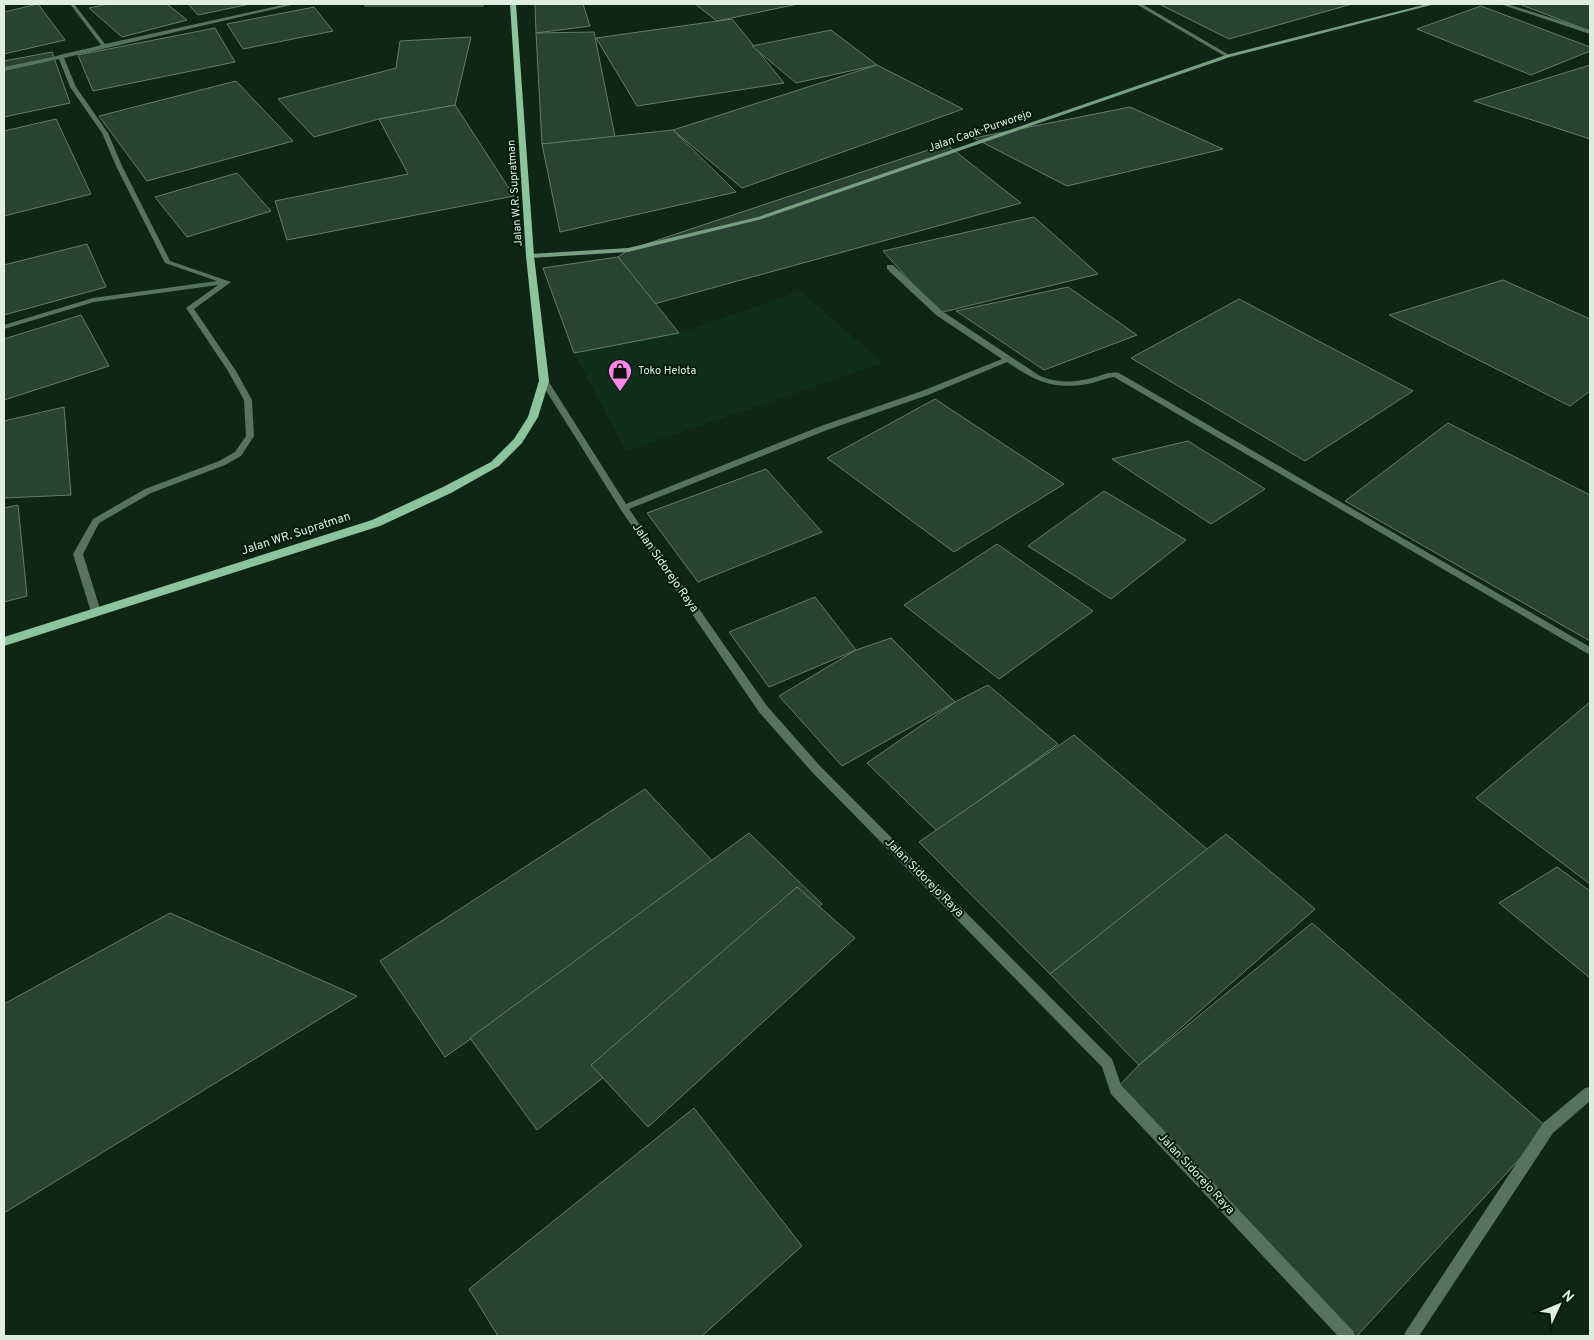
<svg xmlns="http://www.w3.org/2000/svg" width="1594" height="1340" font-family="Overpass,sans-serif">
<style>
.built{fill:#102f1b}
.building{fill:#2a4231;stroke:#637d6a}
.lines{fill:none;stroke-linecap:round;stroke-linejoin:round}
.street{fill:#57725e;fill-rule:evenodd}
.secondary{fill:#75a181;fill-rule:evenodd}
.primary{fill:#8cc59c;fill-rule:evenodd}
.labels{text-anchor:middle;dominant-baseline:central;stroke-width:4;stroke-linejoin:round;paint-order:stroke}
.far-street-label{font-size:11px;fill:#dfeee3;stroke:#051c0d}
.far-poi-label{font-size:11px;fill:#dfeee3;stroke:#051c0d;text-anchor:start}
.street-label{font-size:12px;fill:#dfeee3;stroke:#051c0d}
</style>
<rect width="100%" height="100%" fill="#0f2616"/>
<path class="built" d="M800,291l83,72 -257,88 -52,-98 105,-20z"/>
<g class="building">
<path d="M38,4l27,36 -61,14v-42z"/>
<path d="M108,4h59l20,16 -65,17 -33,-29z"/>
<path d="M188,4h62l-52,11z"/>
<rect x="365" y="4" width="118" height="2"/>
<path d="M535,4h48l7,22 -54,7z"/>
<path d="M695,4h103l-81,17z"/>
<path d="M1159,4h193l-123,35z"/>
<path d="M1519,4h71v27z"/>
<path d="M1481,6l109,41v4l-59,24 -114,-46z"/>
<path d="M314,7l19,24 -90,18 -16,-25z"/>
<path d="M732,19l52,64 -147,23 -41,-68z"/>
<path d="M215,28l20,34 -142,29 -15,-36z"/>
<path d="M831,30l46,35 -81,18 -44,-37z"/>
<path d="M594,32l21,105 -73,7 -6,-111z"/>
<path d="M471,37l-16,68 -76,14 -65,18 -36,-38 118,-31 4,-27z"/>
<path d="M52,52l18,51 -66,14v-56z"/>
<path d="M877,65l86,44 -221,79 -69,-58z"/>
<path d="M1590,65v74l-116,-38z"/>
<path d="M236,81l57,60 -146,40 -48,-65z"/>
<path d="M455,105l59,91 -227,44 -12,-39 133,-27 -29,-55z"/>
<path d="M1130,107l93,42 -156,37 -93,-48z"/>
<path d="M56,119l35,75 -87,22v-85z"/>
<path d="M673,130l63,62 -176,40 -18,-88z"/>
<path d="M946,144l75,59 -367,101 -36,-47 10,-7z"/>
<path d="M237,173l34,38 -84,26 -32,-40z"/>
<path d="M1034,217l64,57 -159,39 -56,-62z"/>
<path d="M87,244l19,43 -102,28v-50z"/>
<path d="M618,257l61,76 -105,20 -31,-85z"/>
<path d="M1503,280l87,39v72l-20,15 -181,-91z"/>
<path d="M1068,287l69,48 -93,35 -88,-59z"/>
<path d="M1239,299l174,92 -108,70 -174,-103z"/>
<path d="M81,315l28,51 -105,34v-61z"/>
<path d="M935,399l129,85 -110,68 -127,-94z"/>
<path d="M64,407l7,88 -67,3v-77z"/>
<path d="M1448,423l142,72v146l-245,-140z"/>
<path d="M1188,441l77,48 -54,35 -99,-65z"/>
<path d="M766,469l56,63 -124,50 -51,-69z"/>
<path d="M1104,491l82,49 -75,59 -83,-53z"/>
<path d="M18,505l9,91 -23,6v-94z"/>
<path d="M997,544l96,67 -94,68 -95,-74z"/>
<path d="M815,597l41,53 -87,37 -40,-55z"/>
<path d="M891,638l64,64 -113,64 -63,-70 77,-46z"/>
<path d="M988,685l70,59 -121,87 -70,-68 88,-61z"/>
<path d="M1590,702v182l-114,-86z"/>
<path d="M1074,735l134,115 -158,124 -131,-132z"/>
<path d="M645,789l72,77 -272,191 -65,-96z"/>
<path d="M749,833l73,71 -285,226 -67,-92z"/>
<path d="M1226,834l89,75 -176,156 -89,-91z"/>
<path d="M1557,867l33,24v87l-91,-75z"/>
<path d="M797,887l58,51 -207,189 -57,-62z"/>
<path d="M170,913l187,83 -353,217v-209z"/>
<path d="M1312,923l236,205 -191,208h-9l-232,-247 23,-24z"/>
<path d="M694,1108l108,138 -100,90h-204l-29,-47z"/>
</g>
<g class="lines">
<g class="street">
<path d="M70,4h4l31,40 182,-40h9l-232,54 12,29 32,46 14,33 48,95 61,21 -37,27 42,62 16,29 2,36 -13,20 -16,9 -74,28 -52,30 -16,31 18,58 -5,3 -5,-3 -18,-58 20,-35 52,-30 74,-28 16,-9 11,-16 -2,-36 -16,-29 -42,-63 32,-23 -124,17 -90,27v-4l89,-27 124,-17 -52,-18 -49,-97 -14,-33 -32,-46 -11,-28 -55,12v-4l53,-11c4,-2 35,-8 44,-11z"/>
<path d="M1136,4h6l89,52 -5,1z"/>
<path d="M1500,4h7l83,26v4z"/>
<path d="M887,265h6l49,46 98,65c17,7 34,7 52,2 9,-2 17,-7 27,-5l471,274v8l-476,-278c-9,1 -17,5 -26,7 -35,6 -53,-3 -81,-22l-79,33 -101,35 -198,79 138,197 53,60 292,293 9,26 232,246 2,5h-17l-227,-242 -9,-27 -290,-295 -53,-60 -138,-202 -81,-129 4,-2h3l79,125 195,-78 101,-35 80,-32 -66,-44 -49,-46z"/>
<path d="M1590,1087v14l-37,32 -134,203h-15l2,-5 137,-208 42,-35z"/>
</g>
<path class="secondary" d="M1427,4h8l-205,53 -468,162 -134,33 -98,6 -4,-2 4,-2 98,-6 130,-31 468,-162z"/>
<path class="primary" d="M510,4h6l18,252 15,125 -11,36 -16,26 -23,23 -48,27 -71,33 -376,120v-9l368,-117 71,-33 48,-25 23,-23 14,-22 11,-36 -13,-125z"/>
</g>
<defs>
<g id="shop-pin" transform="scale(1.25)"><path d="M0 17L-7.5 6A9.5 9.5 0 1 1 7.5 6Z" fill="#fa87e7" stroke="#051c0d"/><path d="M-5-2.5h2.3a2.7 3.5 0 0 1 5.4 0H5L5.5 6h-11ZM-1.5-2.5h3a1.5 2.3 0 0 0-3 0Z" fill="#111"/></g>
</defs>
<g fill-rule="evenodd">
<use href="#shop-pin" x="620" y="371"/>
</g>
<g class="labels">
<g class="far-street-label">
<text transform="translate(980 131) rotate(-19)">Jalan Caok-Purworejo</text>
<text transform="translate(515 193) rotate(-94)">Jalan W.R. Supratman</text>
</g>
<g class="far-poi-label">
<text x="638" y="371">Toko Helota</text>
</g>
<g class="street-label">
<text transform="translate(296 534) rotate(-18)">Jalan WR. Supratman</text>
<text transform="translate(665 568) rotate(55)">Jalan Sidorejo Raya</text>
<text transform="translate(924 878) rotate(45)">Jalan Sidorejo Raya</text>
<text transform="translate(1196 1174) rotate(47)">Jalan Sidorejo Raya</text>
</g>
</g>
<rect width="1594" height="1340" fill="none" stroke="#dfeee3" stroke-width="10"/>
<g transform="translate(1559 1305) rotate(46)" stroke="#051c0d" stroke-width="4" paint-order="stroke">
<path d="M0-4L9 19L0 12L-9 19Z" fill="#dfeee3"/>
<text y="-8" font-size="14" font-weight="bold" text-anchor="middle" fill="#dfeee3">N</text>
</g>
</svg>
